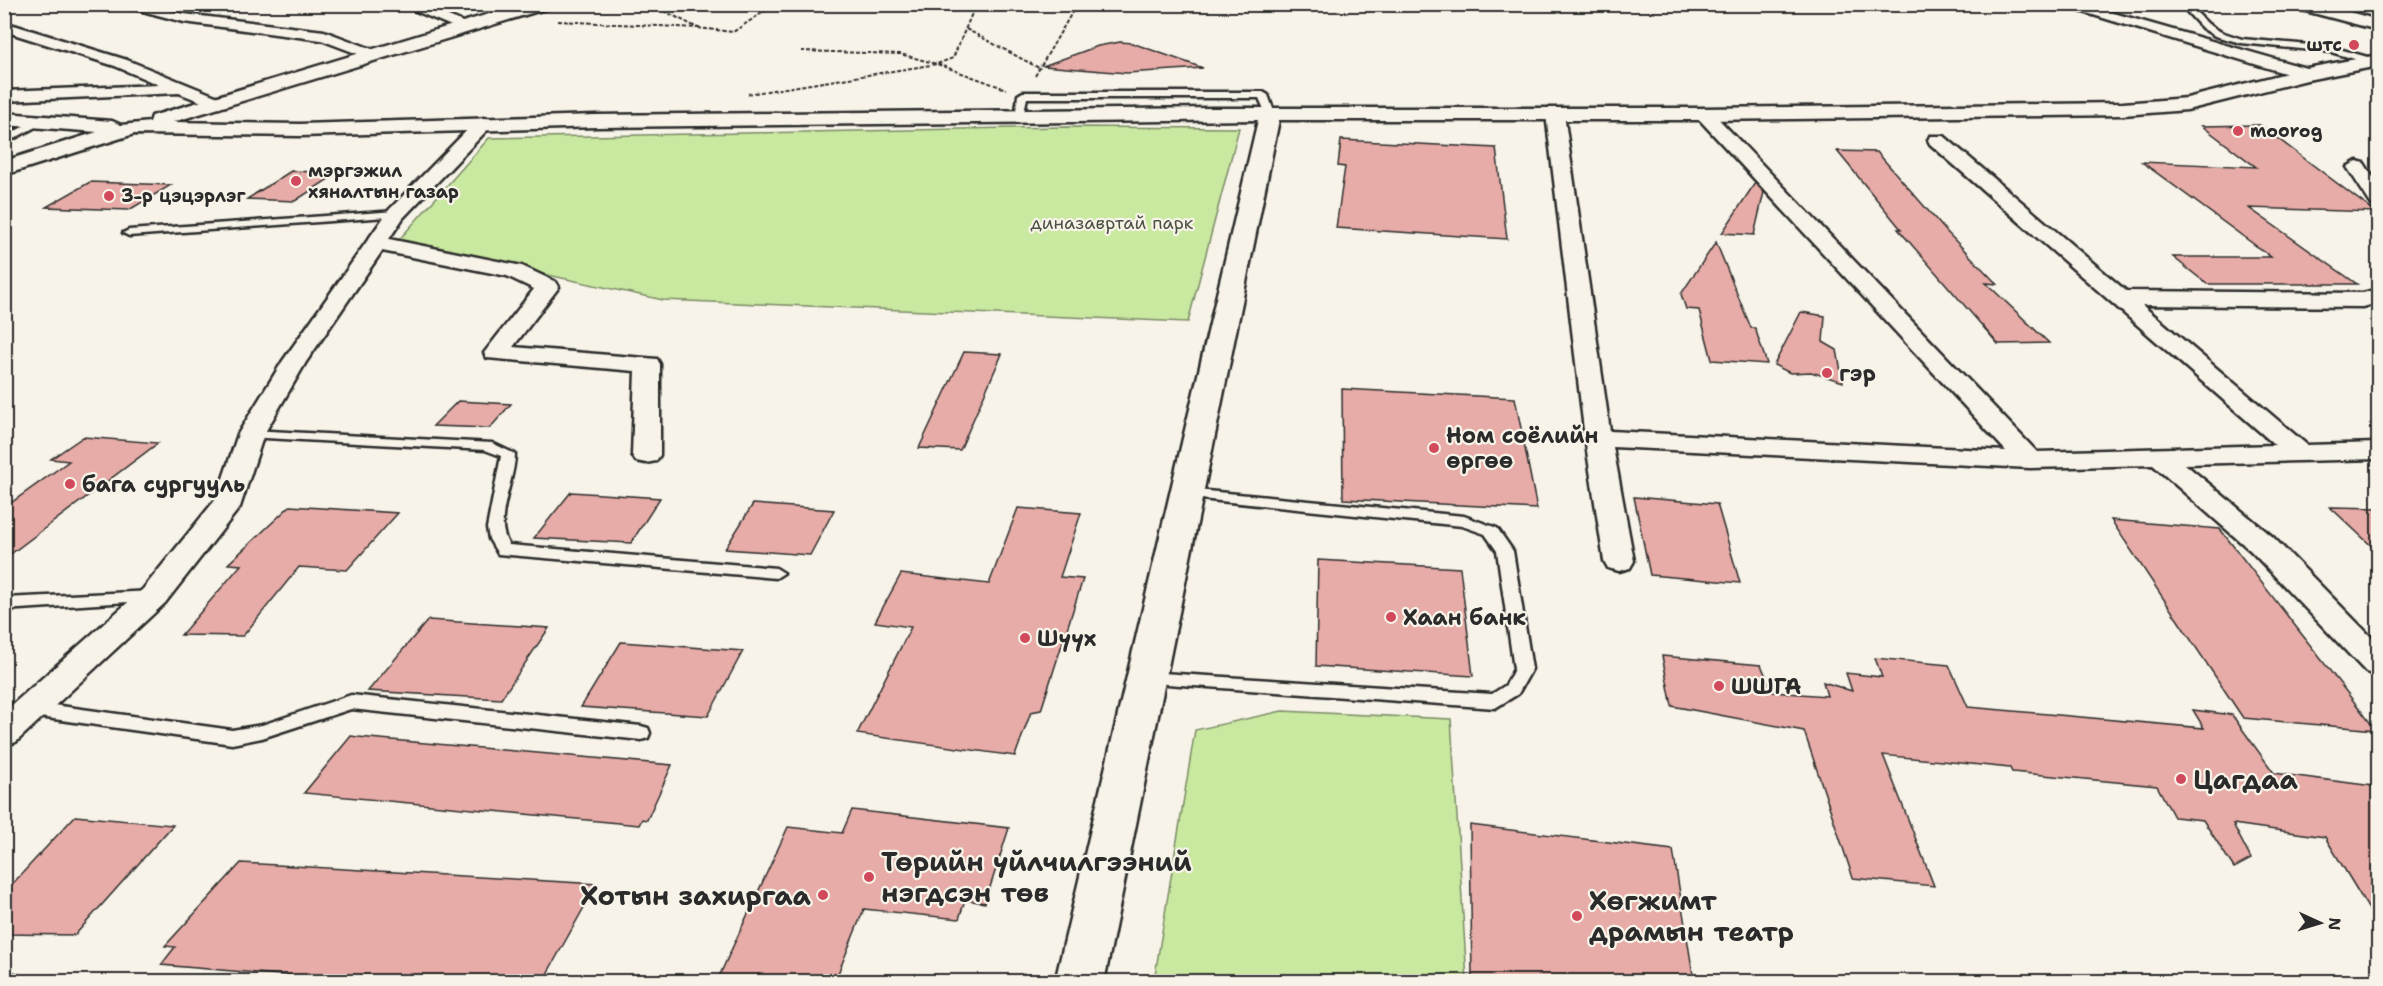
<svg xmlns="http://www.w3.org/2000/svg" width="2383" height="986" font-family="'Shantell Sans',sans-serif">
<style>
.green{fill:#c9e8a0;stroke:#7a8a66;stroke-width:1.5}
.building{fill:#e7aca7;stroke:#2b2b2b;stroke-width:1.5}
.lines{fill:none;stroke-linecap:round;stroke-linejoin:round}
.service-casing{stroke:#2b2b2b;stroke-width:5}
.minor-casing{stroke:#2b2b2b;stroke-width:5}
.tertiary-casing{stroke:#2b2b2b;stroke-width:5}
.path{stroke:#2b2b2b;stroke-width:2;stroke-dasharray:4 2;stroke-linecap:butt}
.service{fill:#f7f3e8;fill-rule:evenodd}
.minor{fill:#f7f3e8;fill-rule:evenodd}
.tertiary{fill:#f7f3e8;fill-rule:evenodd}
.poi-dot{fill:#d1495b;stroke:#f7f3e8;stroke-width:2}
.labels{text-anchor:middle;dominant-baseline:central;stroke-width:4.5;stroke-linejoin:round;paint-order:stroke}
.far-poi-label{font-size:18px;font-weight:bold;fill:#2b2b2b;stroke:#f7f3e8;text-anchor:start}
.far-park-label{font-size:18px;fill:#4b5142;stroke:#f7f3e8}
.poi-label{font-size:22px;font-weight:bold;fill:#2b2b2b;stroke:#f7f3e8;text-anchor:start}
.near-poi-label{font-size:27px;font-weight:bold;fill:#2b2b2b;stroke:#f7f3e8;text-anchor:start}
</style>
<rect width="100%" height="100%" fill="#f7f3e8"/>
<filter id="ink" filterUnits="userSpaceOnUse"><feTurbulence type="fractalNoise" baseFrequency=".0167" numOctaves="2"/><feDisplacementMap in="SourceGraphic" scale="12" xChannelSelector="R" yChannelSelector="G"/><feConvolveMatrix kernelMatrix="1 2 1 2 8 2 1 2 1" color-interpolation-filters="sRGB"/></filter>
<g filter="url(#ink)">
<g class="green">
<path d="M1065,127l174,1 -51,194 -525,-22 -266,-58 92,-104z"/>
<path d="M1282,711l169,8 16,262h-313l41,-251z"/>
</g>
<g class="building">
<path d="M1120,42l12,1 71,25 -76,5 -84,-7 55,-20z"/>
<path d="M2260,125l115,87 -126,-4 108,76h-150l-34,-27h98l-129,-95 114,5 -54,-41z"/>
<path d="M1341,140l155,8 11,91 -171,-11 9,-61 -7,-1z"/>
<path d="M1837,151l40,1 68,78 52,54 -11,-1 63,60 -51,1 -100,-115h3z"/>
<path d="M291,171l47,2 -43,28 -48,-2z"/>
<path d="M90,182l81,3 -42,25 -83,-3z"/>
<path d="M1755,183l9,9 -10,43 -32,-2z"/>
<path d="M1716,242l35,86h4l12,36 -55,-4 -13,-50 -13,-1 -5,-15z"/>
<path d="M1801,312l24,4 -2,26 14,8 6,32 -32,-10 -21,1 -16,-8z"/>
<path d="M964,352l38,2 -42,96 -41,-2z"/>
<path d="M1342,389l173,9 22,111 -194,-10z"/>
<path d="M458,401l53,3 -21,24 -57,-2z"/>
<path d="M83,437l75,6 -154,116v-51l65,-47 -18,-2z"/>
<path d="M571,492l89,6 -29,45 -97,-5z"/>
<path d="M1634,497l83,7 23,79 -90,-8z"/>
<path d="M753,504l81,6 -24,45 -85,-6z"/>
<path d="M290,506l108,7 -51,57 -48,-3 -56,69 -62,-1 60,-70 -13,-1z"/>
<path d="M2330,507l49,1v45z"/>
<path d="M1018,508l63,5 -21,64 23,2 -42,131 -10,2 -16,44 -158,-22 54,-107 -36,-5 26,-48 88,10z"/>
<path d="M2111,520l109,9 156,201 -133,-12z"/>
<path d="M1318,560l142,8 13,108 -157,-10z"/>
<path d="M428,620l121,8 -48,71 -133,-8z"/>
<path d="M621,642l122,9 -35,65 -127,-9z"/>
<path d="M1662,656l99,9 12,27 54,4 -4,-14 29,9 -6,-18 36,4 -7,-19 74,7 19,42 236,21 -11,-18 39,5 42,58 99,13 6,9v131l-54,-89 -92,-13 18,35 -17,9 -31,-48 -29,-3 -17,-31 -145,-14 -2,-4 -127,-13 51,131 -81,-8 -49,-147 -132,-25z"/>
<path d="M351,736l7,1 314,28 -25,55 -5,-1 -3,6 -335,-32z"/>
<path d="M852,810l157,18 -24,75 -20,-3 -6,19 -95,-10 -29,72h-118l71,-154 54,6z"/>
<path d="M75,816l98,9 -98,110 -71,-1v-41z"/>
<path d="M1470,825l203,25 21,131h-222z"/>
<path d="M241,863l356,21 -54,97h-189l-193,-16 14,-18 -10,-1z"/>
</g>
<g class="lines">
<g class="service-casing">
<g id="service">
<path d="M2180,4h8l20,20 13,8 21,7 90,8 46,13v3l-3,2 -44,-13 -90,-9 -26,-7 -13,-8z"/>
<path d="M1023,92h240l5,3 7,19 -8,2 -8,-18h-232l-4,18 -8,2 3,-23z"/>
<path d="M38,119l5,3 -2,2 -37,20v-7z"/>
<path d="M396,211l5,3 -1,2 -271,20 -6,-3 6,-3z"/>
<path d="M251,430l241,13 23,11c0,29 -23,65 -6,91l267,23 8,5 -8,5 -278,-24 -9,-15 -2,-11 14,-72 -16,-6 -239,-13 -2,-3 2,-3z"/>
<path d="M1186,489l278,27 33,12 16,23 19,118 -14,25 -23,14 -355,-26 -3,-4 3,-4 6,-2 346,22 14,-9 8,-16 -17,-118 -12,-17 -23,-8 -281,-29 -3,-3z"/>
<path d="M154,591l6,1 2,4 -2,4 -156,10v-12z"/>
<path d="M351,695l290,31 7,2 2,5 -2,5 -7,2 -290,-31 -89,29 -30,6 -200,-28 -6,-2 -3,-5 3,-5 6,-2 200,28 30,-5z"/>
<path d="M4,971l13,4 3,7h-16z"/>
</g>
</g>
<g class="minor-casing">
<g id="minor">
<path d="M116,4h28l40,10 140,17 56,21 2,3 -8,5 -53,-20 -137,-18z"/>
<path d="M399,4h22l53,23 -3,3h-10z"/>
<path d="M2057,4h25l231,66 2,4 -2,4h-12z"/>
<path d="M4,22l123,38 96,39 3,4 -9,5 -38,-15 -175,8v-10l155,-6 -44,-19 -111,-35z"/>
<path d="M1555,109l9,5 46,317 396,20 -308,-333 -3,-4 9,-5 6,1 327,342 238,-7 -345,-301 -2,-4 2,-4h14l182,155 237,2 15,-4v14l-15,4 -221,-2 165,140 71,-2v16l-193,5 88,73 105,107v32l-12,-4 -115,-121 -98,-86 -123,3 -417,-21 21,114 -4,7 -11,3 -11,-3 -4,-7 -19,-123 -39,-324z"/>
<path d="M484,118l6,1 3,4 -3,4 -87,91 -14,21 133,27 34,16 3,5 -46,60 144,12 3,5v91l-4,6 -10,2 -10,-2 -4,-6 3,-84 -148,-13 -3,-5 50,-64 -27,-13 -125,-25 -76,111 -42,72 -24,73 -75,96 -149,139 -12,4v-34l139,-123 73,-90 22,-65 44,-72 107,-152 89,-91z"/>
<path d="M2357,161l7,2 14,22v21l-7,-2 -24,-37z"/>
</g>
</g>
<g class="tertiary-casing">
<g id="tertiary">
<path d="M522,4h28l-2,4 -375,114 127,2 296,-9 617,-7h491l419,-5 64,-5 120,-30 71,-13v11l-71,14 -120,30 -64,5 -419,5h-425l-175,862h-49l203,-862 -662,7 -296,9 -166,-2 -130,41v-14l93,-29 -93,-7v-12l108,8 9,4 29,-3 2,-6z"/>
<path d="M2292,4h29l57,16v10l-84,-22z"/>
</g>
</g>
<g class="path">
<path d="M664,4l104,5 25,-5"/>
<path d="M558,21l140,7 -48,-24"/>
<path d="M698,28l35,4 35,-23 2,-5"/>
<path d="M966,29l73,39"/>
<path d="M801,51l99,3 37,10 69,25"/>
<path d="M1035,76l42,-72"/>
<path d="M748,94l189,-30 16,-6 23,-54"/>
</g>
<use href="#service" class="service"/>
<use href="#minor" class="minor"/>
<use href="#tertiary" class="tertiary"/>
</g>
</g>
<g class="poi-dot">
<circle cx="2354" cy="45" r="6"/>
<circle cx="2238" cy="131" r="6"/>
<circle cx="296" cy="181" r="6"/>
<circle cx="109" cy="196" r="6"/>
<circle cx="1827" cy="373" r="6"/>
<circle cx="1434" cy="448" r="6"/>
<circle cx="70" cy="484" r="6"/>
<circle cx="1391" cy="617" r="6"/>
<circle cx="1025" cy="638" r="6"/>
<circle cx="1719" cy="686" r="6"/>
<circle cx="2181" cy="779" r="6"/>
<circle cx="869" cy="877" r="6"/>
<circle cx="823" cy="895" r="6"/>
<circle cx="1577" cy="916" r="6"/>
</g>
<g class="labels">
<g class="far-poi-label">
<text x="2342" y="45" text-anchor="end">штс</text>
<text x="2250" y="131">moorog</text>
<text x="308" y="171">мэргэжил<tspan x="308" dy="21">хяналтын газар</tspan></text>
<text x="121" y="196">3-р цэцэрлэг</text>
</g>
<g class="far-park-label">
<text x="1112" y="223">диназавртай парк</text>
</g>
<g class="poi-label">
<text x="1839" y="373">гэр</text>
<text x="1446" y="435">Ном соёлийн<tspan x="1446" dy="25">өргөө</tspan></text>
<text x="82" y="484">бага сургууль</text>
<text x="1403" y="617">Хаан банк</text>
<text x="1037" y="638">Шүүх</text>
<text x="1731" y="686">ШШГА</text>
</g>
<g class="near-poi-label">
<text x="2193" y="779">Цагдаа</text>
<text x="881" y="861">Төрийн үйлчилгээний<tspan x="881" dy="31">нэгдсэн төв</tspan></text>
<text x="811" y="895" text-anchor="end">Хотын захиргаа</text>
<text x="1589" y="900">Хөгжимт<tspan x="1589" dy="31">драмын театр</tspan></text>
</g>
</g>
<rect width="2383" height="986" fill="none" stroke="#f7f3e8" stroke-width="24"/>
<rect x="12" y="12" width="2359" height="962" fill="none" stroke="#2b2b2b" stroke-width="2" filter="url(#ink)"/>
<g transform="translate(2320 923) rotate(94)" stroke="#f7f3e8" stroke-width="4.5" paint-order="stroke">
<path d="M0-4.5L10 22L0 15L-10 22Z" fill="#2b2b2b"/>
<text y="-9" font-size="16" font-weight="bold" text-anchor="middle" fill="#2b2b2b">N</text>
</g>
</svg>
